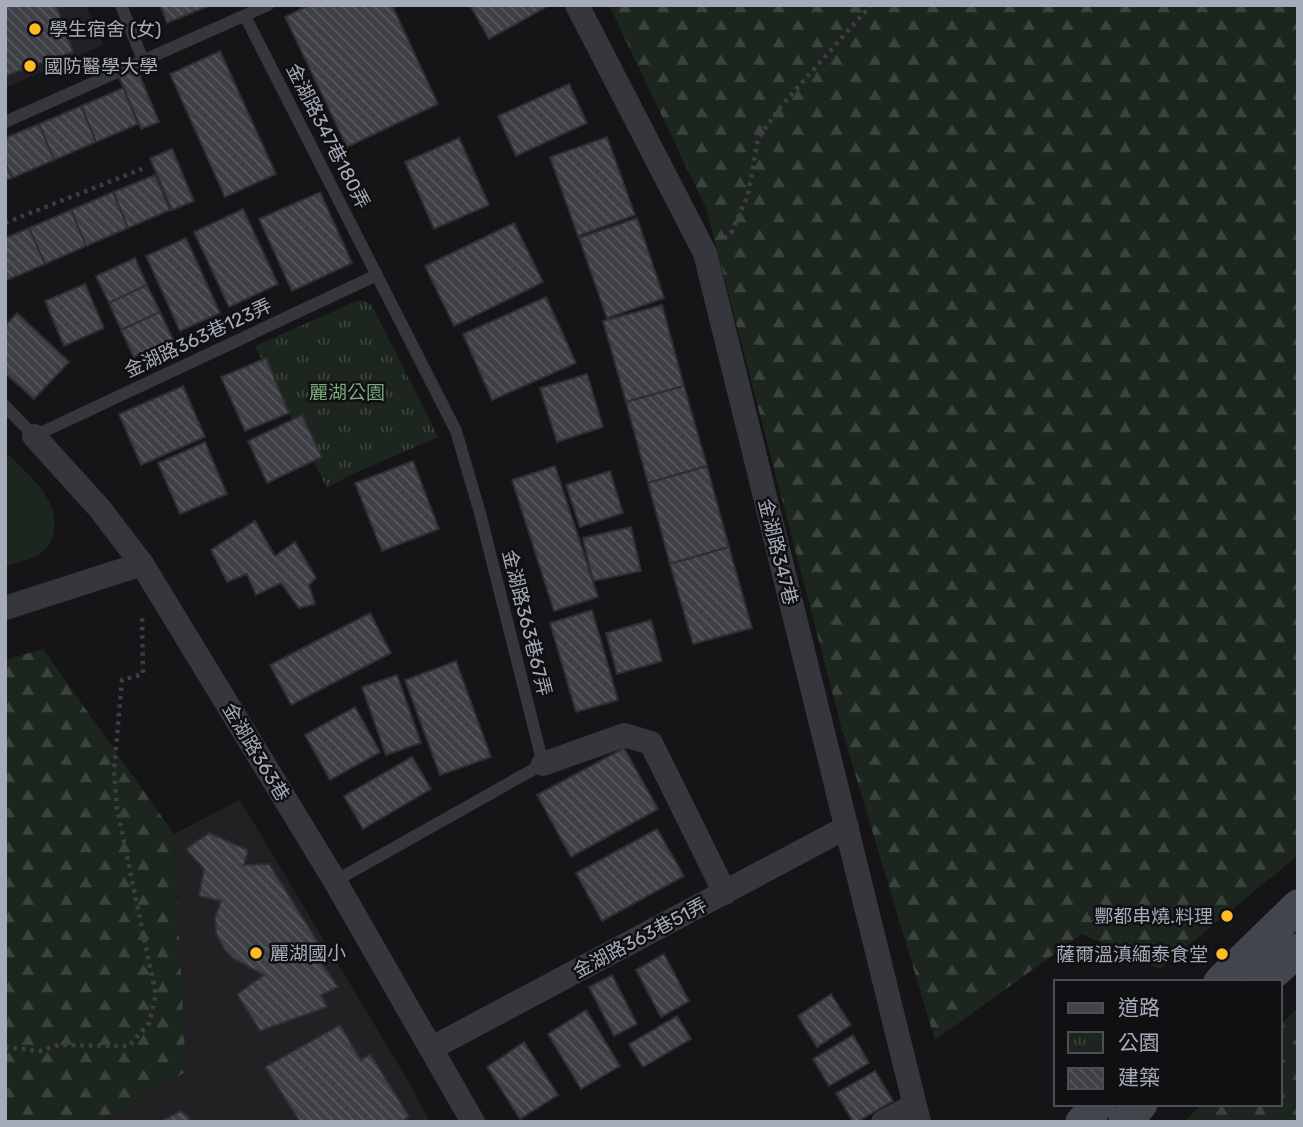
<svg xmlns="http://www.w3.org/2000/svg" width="1303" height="1127" font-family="Rubik,'Noto Sans TC',sans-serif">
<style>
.built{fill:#212124}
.grass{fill:#1d261e}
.forest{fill:url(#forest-firs)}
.park{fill:url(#park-tufts)}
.building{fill:url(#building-back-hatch);stroke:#2f2f33;stroke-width:2}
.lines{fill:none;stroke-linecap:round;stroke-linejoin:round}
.path{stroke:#3b3e44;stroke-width:4.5;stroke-dasharray:3.5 5;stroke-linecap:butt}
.lane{stroke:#36373d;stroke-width:12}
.street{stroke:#36373d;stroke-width:24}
.secondary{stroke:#43454d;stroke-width:33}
.poi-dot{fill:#ffbb25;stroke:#101012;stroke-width:2.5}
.labels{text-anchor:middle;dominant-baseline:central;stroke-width:5;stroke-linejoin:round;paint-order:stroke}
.poi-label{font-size:19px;fill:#a5abb9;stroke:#101012;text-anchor:start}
.street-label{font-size:19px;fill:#a5abb9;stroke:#101012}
.park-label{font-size:19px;fill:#7ba67e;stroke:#101012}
</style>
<defs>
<pattern id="forest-firs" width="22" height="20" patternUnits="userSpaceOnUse" patternTransform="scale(1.75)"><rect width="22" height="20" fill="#1d261e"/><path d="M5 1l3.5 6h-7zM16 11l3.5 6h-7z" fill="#3b433d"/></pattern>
<pattern id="park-tufts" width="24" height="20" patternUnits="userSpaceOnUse" patternTransform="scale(1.75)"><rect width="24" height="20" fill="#1d261e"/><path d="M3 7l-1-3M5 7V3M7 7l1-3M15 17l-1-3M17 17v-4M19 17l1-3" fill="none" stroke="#3b433d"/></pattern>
<pattern id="building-back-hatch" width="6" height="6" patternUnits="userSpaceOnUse" patternTransform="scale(1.75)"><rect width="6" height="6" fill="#3e4045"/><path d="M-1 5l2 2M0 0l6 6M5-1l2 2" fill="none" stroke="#57595e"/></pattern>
</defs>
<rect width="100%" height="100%" fill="#151517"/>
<g class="built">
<path d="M5,5h81l17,40 -98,43z"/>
<path d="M240,800l170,284 20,38h-332l88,-50 -12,-238z"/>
</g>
<path class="grass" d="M5,451c21,22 55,47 49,80 -2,11 -7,20 -18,25 -8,5 -21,7 -31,10z"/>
<g class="forest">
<path d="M609,5h689v850l-138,114 -78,-35 -147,106 -92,-307 -137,-525z"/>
<path d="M43,649l131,185 12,238 -88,50h-93v-462z"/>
<path d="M1298,1008v114h-114l18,-18h78v-79z"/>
</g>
<path class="park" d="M357,301h8l7,5 66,131 -81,35 -30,16 -72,-142z"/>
<g class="building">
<path d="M5,5h51l17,47 -68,24z"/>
<path d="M160,5h51l-44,18z"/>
<path d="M309,5h83l46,99 -91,43 -62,-130z"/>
<path d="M470,5h78v1l-59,33z"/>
<path d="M220,51l56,123 -51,23 -55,-123z"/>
<path d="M137,69l22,53 -18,7 -22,-52z"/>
<path d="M569,84l18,39 -71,33 -18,-40z"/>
<path d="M123,88l15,36 -42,18 -15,-36z"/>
<path d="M81,106l15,36 -42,18 -15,-36z"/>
<path d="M39,124l15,36 -42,18 -7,-16v-24z"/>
<path d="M607,137l28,78 -57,21 -28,-79z"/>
<path d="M459,138l30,67 -55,24 -29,-67z"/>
<path d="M172,149l22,52 -22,9 -22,-52z"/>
<path d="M5,162l7,16 -7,2z"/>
<path d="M155,175l15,35 -42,18 -15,-36z"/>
<path d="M113,192l15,36 -42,18 -15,-36z"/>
<path d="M320,192l32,71 -60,28 -33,-72z"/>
<path d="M243,209l35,75 -49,23 -35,-75z"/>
<path d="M71,210l15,36 -41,18 -16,-36z"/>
<path d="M637,218l27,80 -57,20 -28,-80z"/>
<path d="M514,223l29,59 -89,44 -29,-60z"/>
<path d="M29,228l16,36 -40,17v-43z"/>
<path d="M186,238l34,75 -40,18 -34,-75z"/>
<path d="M135,258l12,27 -38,18 -13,-27z"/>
<path d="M85,284l19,44 -40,18 -19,-45z"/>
<path d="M147,285l13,27 -39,18 -12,-27z"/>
<path d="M546,297l30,66 -84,37 -29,-66z"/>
<path d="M662,305l22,81 -58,16 -23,-81z"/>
<path d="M160,312l13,27 -39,18 -13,-27z"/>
<path d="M17,313l52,49 -35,37 -29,-26v-47z"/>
<path d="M266,358l23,55 -44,18 -24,-54z"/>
<path d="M587,374l16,53 -46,15 -17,-54z"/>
<path d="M183,386l22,51 -64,28 -22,-51z"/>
<path d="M684,386l23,80 -59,17 -22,-81z"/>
<path d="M302,415l20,42 -55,26 -19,-42z"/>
<path d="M205,442l22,52 -47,20 -22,-51z"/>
<path d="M413,461l26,68 -57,22 -27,-68z"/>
<path d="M555,466l43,131 -44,14 -42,-131z"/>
<path d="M707,466l22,81 -59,17 -22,-81z"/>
<path d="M610,471l13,42 -43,14 -14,-42z"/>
<path d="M255,521l20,35 20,-14 21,36 -7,7 6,19 -16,4 -18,-25 -25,12 -9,-21 -20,8 -16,-32z"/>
<path d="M631,527l10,44 -48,10 -10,-43z"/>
<path d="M729,547l23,81 -59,16 -23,-80z"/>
<path d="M592,610l26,90 -42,12 -26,-89z"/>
<path d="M370,613l21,40 -100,52 -21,-40z"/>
<path d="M651,620l11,41 -45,13 -11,-41z"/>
<path d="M456,661l35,96 -51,18 -35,-95z"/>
<path d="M397,675l24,68 -35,12 -24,-68z"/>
<path d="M355,707l25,45 -50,28 -25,-45z"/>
<path d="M624,748l34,61 -87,48 -34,-62z"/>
<path d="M412,757l19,32 -68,40 -19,-33z"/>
<path d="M657,829l27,47 -82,45 -26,-48z"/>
<path d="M209,833l39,17 -4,15 25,-1 57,91 -5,7 17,25 -17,8 6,12 -67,24 -23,-37 27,-19 -30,-16 -10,-10 -8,-16 -1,-16 6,-16 -22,-5 5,-27 -18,-20z"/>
<path d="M664,954l25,47 -28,16 -25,-47z"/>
<path d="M612,975l25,49 -23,12 -25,-49z"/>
<path d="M831,994l20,31 -34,22 -19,-31z"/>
<path d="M586,1010l34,56 -39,23 -33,-55z"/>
<path d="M677,1016l14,23 -48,28 -14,-23z"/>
<path d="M340,1025l21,35 9,-6 39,62 -7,6h-102l-35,-55z"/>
<path d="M853,1035l16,28 -40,23 -16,-27z"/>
<path d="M524,1042l34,53 -38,24 -33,-52z"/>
<path d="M875,1071l18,30 -36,21h-4l-17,-29z"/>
<path d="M181,1111l8,6v5h-30z"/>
</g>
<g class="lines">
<g class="path">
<path d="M5,223l137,-54"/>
<path d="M724,238l7,-5 17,-38 10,-57 24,-33 89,-100"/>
<path d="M5,1047l35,4 19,-6 70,1 20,-23 7,-28 -39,-187 -3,-38 8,-90 21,-6 -1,-60"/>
</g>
<g class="lane">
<path d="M121,5l22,55"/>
<path d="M245,16l211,415 24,82 63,251 -208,117"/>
<path d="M5,122l263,-117"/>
<path d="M5,406l29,30 343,-161"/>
</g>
<g class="street">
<path d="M577,5l128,248 214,869"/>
<path d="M34,436l66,73 42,55 193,317 138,241"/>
<path d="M5,608l137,-44"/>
<path d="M543,764l81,-29 27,8 74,150"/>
<path d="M432,1048l415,-221"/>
<path d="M883,1122l30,-16"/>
</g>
<g class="secondary">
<path d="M1220,982l78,-76"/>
<path d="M1263,982l35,-32"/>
<path d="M1082,1122l17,-18"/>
<path d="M1125,1122l16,-18"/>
</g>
</g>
<g class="poi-dot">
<circle cx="35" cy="29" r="7"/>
<circle cx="30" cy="66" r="7"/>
<circle cx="1227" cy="916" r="7"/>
<circle cx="256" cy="953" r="7"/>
<circle cx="1222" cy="954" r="7"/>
</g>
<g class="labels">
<g class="poi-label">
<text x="49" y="29">學生宿舍 (女)</text>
<text x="44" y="66">國防醫學大學</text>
<text x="1213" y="916" text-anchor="end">酆都串燒.料理</text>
<text x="270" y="953">麗湖國小</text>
<text x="1208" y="954" text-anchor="end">薩爾溫滇緬泰食堂</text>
</g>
<g class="street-label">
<text transform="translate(328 136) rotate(63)">金湖路347巷180弄</text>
<text transform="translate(198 338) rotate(-25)">金湖路363巷123弄</text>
<text transform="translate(778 552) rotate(76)">金湖路347巷</text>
<text transform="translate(527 623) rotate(76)">金湖路363巷67弄</text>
<text transform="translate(256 752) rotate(59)">金湖路363巷</text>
<text transform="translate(640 938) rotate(-28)">金湖路363巷51弄</text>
</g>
<g class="park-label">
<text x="347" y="392">麗湖公園</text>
</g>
</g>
<rect width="1303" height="1127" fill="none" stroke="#a5abb9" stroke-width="14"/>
<rect x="1054" y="980" width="228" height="126" fill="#101012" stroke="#4c4e55" stroke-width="2"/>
<rect x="1068" y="1003" width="35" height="10" fill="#43454d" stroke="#4c4e55" stroke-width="2"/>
<text x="1118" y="1015" font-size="21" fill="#a5abb9">道路</text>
<rect x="1068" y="1032" width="35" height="21" fill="url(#park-tufts)" stroke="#4c4e55" stroke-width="2"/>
<text x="1118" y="1050" font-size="21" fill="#a5abb9">公園</text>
<rect x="1068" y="1068" width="35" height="21" fill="url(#building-back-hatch)" stroke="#4c4e55" stroke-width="2"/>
<text x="1118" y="1085" font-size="21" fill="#a5abb9">建築</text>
</svg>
